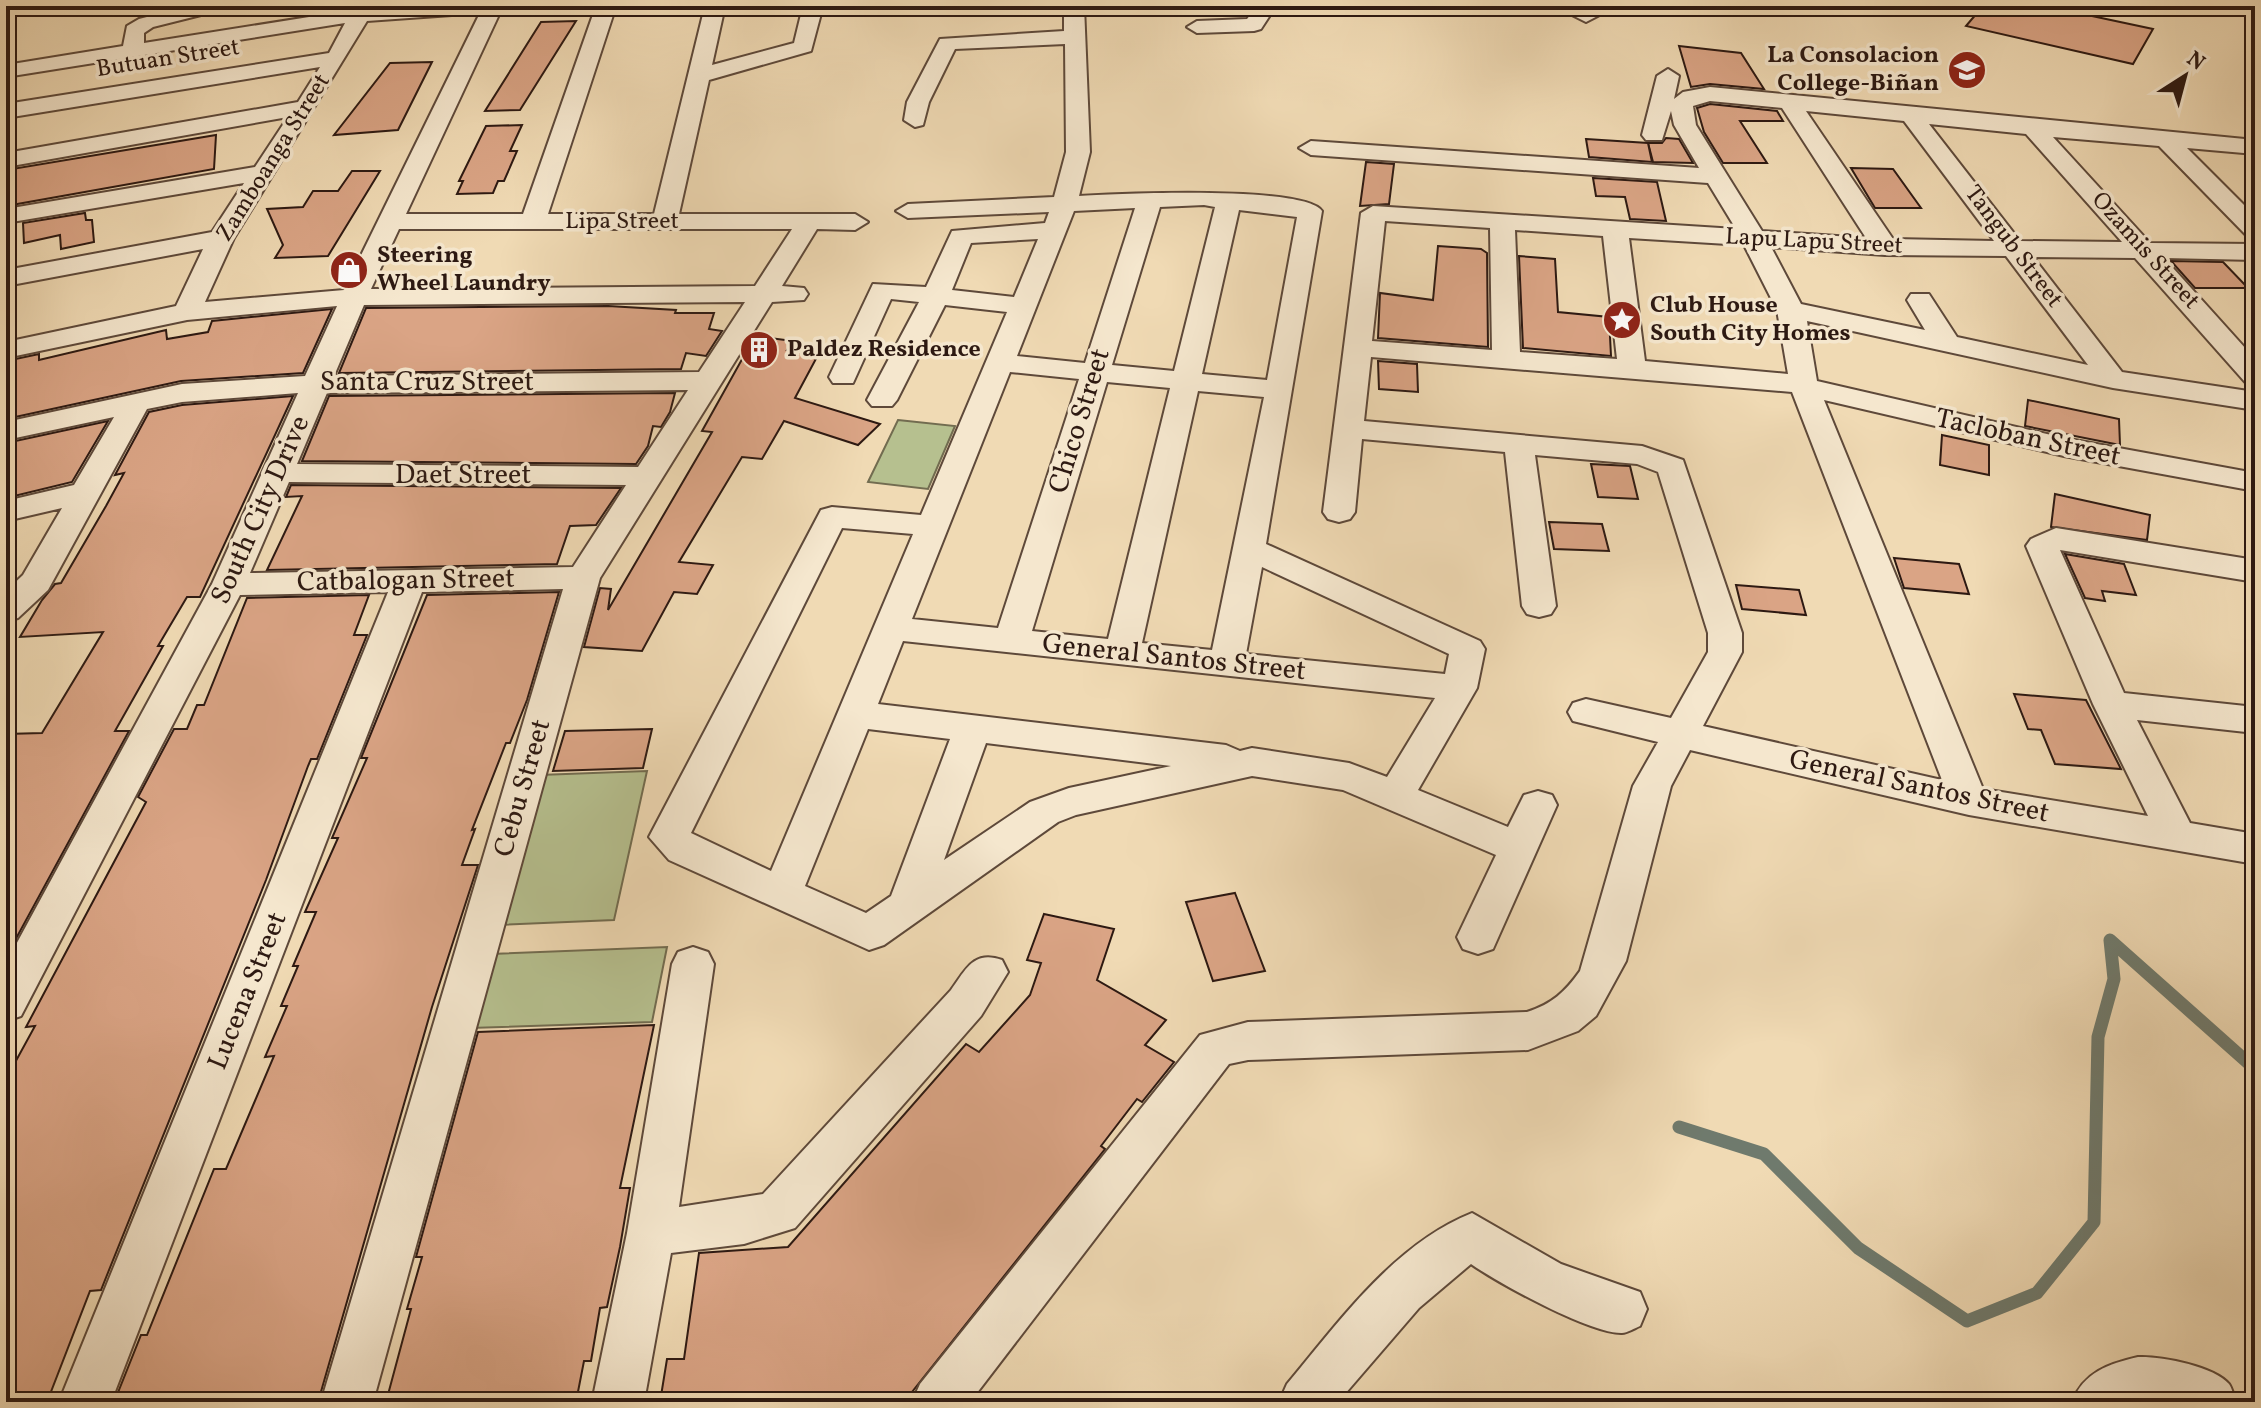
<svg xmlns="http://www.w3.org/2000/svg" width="2261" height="1408" font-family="Vollkorn,serif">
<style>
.green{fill:#b6c08f;stroke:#726c50;stroke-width:2}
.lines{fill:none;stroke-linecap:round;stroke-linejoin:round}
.stream{stroke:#6f7a6d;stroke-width:13}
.building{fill:#daa485;stroke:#2d1912;stroke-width:2}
.minor-casing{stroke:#5e493a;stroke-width:4}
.minor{fill:#f5e7ce;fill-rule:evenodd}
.labels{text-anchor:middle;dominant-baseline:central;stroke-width:7;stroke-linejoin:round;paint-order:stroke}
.far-poi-label{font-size:24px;font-weight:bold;fill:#2d1912;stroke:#f5e7ce;text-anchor:start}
.far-street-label{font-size:24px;fill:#2d1912;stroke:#f5e7ce}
.street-label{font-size:28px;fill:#2d1912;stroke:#f5e7ce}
</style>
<rect width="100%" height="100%" fill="#f0dab4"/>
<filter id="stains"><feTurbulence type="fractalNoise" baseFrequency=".0025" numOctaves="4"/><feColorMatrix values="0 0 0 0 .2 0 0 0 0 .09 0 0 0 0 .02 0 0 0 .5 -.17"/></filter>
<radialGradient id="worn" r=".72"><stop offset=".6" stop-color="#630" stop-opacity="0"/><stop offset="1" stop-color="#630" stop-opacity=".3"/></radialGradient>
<g class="green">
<path d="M898,420l57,6 -27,63 -60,-7z"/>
<path d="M647,771l-33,149 -117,5 42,-150z"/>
<path d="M667,947l-15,75 -182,6 21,-74z"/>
</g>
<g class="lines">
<path class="stream" d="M1679,1127l85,27 94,94 109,73 70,-28 57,-71 4,-185 16,-58 -4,-39 145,129"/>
</g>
<g class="building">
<path d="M1983,6h62l108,23 -20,35 -167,-38z"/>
<path d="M576,21l-56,89 -35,1 56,-89z"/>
<path d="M1679,46l62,7 23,36 -54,-5 -19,3z"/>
<path d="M432,62l-34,68 -64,5 56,-72z"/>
<path d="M1710,104l67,7 6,10h-43l27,42h-44l-19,-31 -7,-24z"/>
<path d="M522,125l-12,26h7l-13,30h-6l-5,12 -36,1 6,-13h-4l27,-55z"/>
<path d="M216,135l-2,34 -208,37v-36z"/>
<path d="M1666,138l13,1 14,24 -40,-1 -5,-19h14z"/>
<path d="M1586,139l62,4 4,19 -63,-5z"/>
<path d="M1366,162l28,2 -5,40 -29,2z"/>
<path d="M1851,168l42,1 28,39h-46z"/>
<path d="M352,171h28l-52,85 -53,2 8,-13 -16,-36 36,-2 10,-16h25z"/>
<path d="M1593,178l64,4 9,39 -36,-2 -5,-22 -29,-1z"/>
<path d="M85,213l1,7h6l2,22 -33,7 -1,-14 -36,8 -1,-20z"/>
<path d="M1438,246l43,3 6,4 1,94 -110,-9 2,-45 53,7z"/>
<path d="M1519,256l36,3 3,53 51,5 2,39 -88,-8z"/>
<path d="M2171,261l52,1 25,26h-53z"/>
<path d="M608,306l68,4 -1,3h39l-5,16 13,2 -16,25 -20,-3 -5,16 -342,4 27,-65z"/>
<path d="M332,309l-29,64 -122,8 -175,38v-58l33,-7v6l127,-30 1,9 41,-7 4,-11z"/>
<path d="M755,336l38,5 -6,9 31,5 -23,43 85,26 -22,21 -74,-24 -22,38 -20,-2 -63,105 34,3 -16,29 -23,-2 -32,59 -58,-4 16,-59 11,1 -3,21 104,-178 -10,-1z"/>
<path d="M1378,361l39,3 1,28 -39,-3z"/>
<path d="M675,393l-5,19 -9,15 -8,-1 -5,20 -12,18 -334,-3 27,-65z"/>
<path d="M293,396l-93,201h-13l-29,49h5l-48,85h14l-123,226v-223l36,-1 61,-101 -83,5 22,-37 13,-16 6,-1 45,-77 18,-33 -9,2 34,-63 33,-7z"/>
<path d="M2028,400l91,19 1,26 -95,-19z"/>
<path d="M108,421l-36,61 -66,16v-55z"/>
<path d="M1942,435l47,10v30l-49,-10z"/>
<path d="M1591,464l39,2 8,33 -40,-2z"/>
<path d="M291,485l330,3 -25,37 -26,1 -13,38 -290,6 35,-74 -16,1z"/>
<path d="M2055,494l95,21 -3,25 -96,-13z"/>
<path d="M1549,522l53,2 7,27 -55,-2z"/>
<path d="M2065,554l59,10 12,31 -34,-4 3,10 -20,-3z"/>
<path d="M1894,558l65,6 10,30 -65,-6z"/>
<path d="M1736,585l63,5 7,25 -64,-6z"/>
<path d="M559,592l-32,108 -17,43h-4l-34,87 3,-1 -13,36h16l-46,142 -114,395 -203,-2 26,-65h6l67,-166h12l48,-113 -9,1 22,-51h-6l17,-40h-5l23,-54h-11l33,-74h-6l35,-80h-6l66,-163z"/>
<path d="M369,595l-15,40h13l-50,124h-6l-3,7 -42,114 -165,410 -11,1 -43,111h-41v-323l29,-53 -9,1 120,-225 -8,-5 36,-68h13l10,-24h7l43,-107z"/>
<path d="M2014,694l72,6 35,69 -66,-5 -14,-34 -13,-1z"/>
<path d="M652,729l-9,39 -90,3 12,-40z"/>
<path d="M1235,893l30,78 -52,10 -27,-79z"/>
<path d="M1044,914l70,15 -17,51 69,40 -21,25 29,17 -32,40 -5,-3 -36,47 4,3 -201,253h-244l7,-43h17l15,-106 89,-6 178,-203 13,8 51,-57 11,-32 -14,-3z"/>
<path d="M654,1025l-34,163h10l-10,59 -13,60 -7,1 -9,53h-7l-8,41h-190l25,-93h-4l15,-52h-6l62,-225z"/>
</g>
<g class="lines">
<g class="minor-casing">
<g id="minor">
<path d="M190,6h34l-3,4 -68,17 -9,6v10l209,-33 2,-4h148l-97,208h117l73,-208h20l-68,208h106l51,-208h20l-13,59 82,-22 9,-37h20l-12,45 -102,29 -30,134h176l13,8 -13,8 -38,-1 -35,57 22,2 4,6 -4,6 -32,2 -172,276 -227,824h-52l242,-813 -141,3 -311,810h-52l329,-810 -148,3 -219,421 -15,5v-58l206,-379 86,-191 -116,9 -35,7 -99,181 -30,28 -12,3v-30l17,-16 39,-67 -56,13v-20l68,-16 40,-68 -108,23v-18l176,-38 123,-8 32,-70 -150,14 -181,38v-16l170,-36 27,-57 -197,37v-16l206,-38 32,-49 -238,40v-14l249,-42 33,-50 -282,50v-14l292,-51 22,-35 -314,51v-14l323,-51 16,-30 -339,54v-12l117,-19 4,-20 12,-7zM480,13l-136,277 -139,12 29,-64 133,-217zM399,229h393l-37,57 -384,3zM745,302l-46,70 -365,4 30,-71zM688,390l-50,77 -341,-3 30,-71zM289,482l337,3 -53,82 -323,6z"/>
<path d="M1064,6h20l6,146 -11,44c38,-2 226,-11 243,15l-56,333 214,97 5,8 -8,39 -59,102 90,37 16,-32 14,-4 14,4 5,10 -64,144 -15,5 -15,-5 -6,-12 39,-82 -153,-65 -91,-14 -176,39 -18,7 -174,123 -15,5 -200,-90 -20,-23 172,-327 11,-3 89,8 86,-203 -62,-7 -48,95 -5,6h-20l-5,-6 52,-98 -28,-3 -38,84h-20l-4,-6 44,-93 53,3 26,-56 93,-8 4,-11 -141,6 -12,-7 12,-7 146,-7 12,-45 -1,-108 -110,5 -26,53 -6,23 -8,2 -11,-7 3,-18 33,-63 124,-8zM1204,205l11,2 -41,164 -62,-6 48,-158zM1135,208l-50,155 -68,-7 57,-145zM1239,210l58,7 -30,163 -65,-6zM1038,239l-24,58 -62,-7 19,-47zM1010,372l69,7 -81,249 -86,-9zM1107,382l63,6 -62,251 -76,-8zM1198,391l66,6 -52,253 -70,-7zM842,528l71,6 -142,337 -80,-38zM1262,567l187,87 -4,20 -199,-20zM903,641l532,57 -48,79 -38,-14 -97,-15 -12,3 -14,-6 -348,-41zM868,729l82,10 -59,157 -25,17 -61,-27zM986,743l185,23 -102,22 -39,14 -86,58z"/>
<path d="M1243,6h24l5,6 -11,17 -7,2 -57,2 -10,-6 10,-6 50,-2 4,-5z"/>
<path d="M1566,6h51l-31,16 -18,-9z"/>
<path d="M1668,69l11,7 -5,23 9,-7 27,-5 545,53v14l-68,-6 68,68v22l-9,-3 -87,-89 -106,-9 97,106 105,1v16l-91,-2 91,101v26l-10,-3 -110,-124 -102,-1 89,115 133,20v18l-142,-22 -306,-67 10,60 247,57 191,35v18l-191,-35 -240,-56 159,389 165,27 -55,-112 -67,-158 5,-7 25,-11 199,32v22l-195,-32 64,143 131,14v26l-118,-13 53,103 65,11v30l-286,-49 -279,-65 -19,36 -45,175 -30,55 -18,15 -50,19 -280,10 -19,4 -259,338h-58l8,-18 280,-349 48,-13 279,-10c25,-8 38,-20 53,-41l53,-185 25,-44 -85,-21 -5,-9 5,-9 13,-4 85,19 37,-66v-19l-50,-161 -21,-8 -102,-9 21,151 -5,8 -12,3 -12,-3 -5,-8 -17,-154 -143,-13 -7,73 -5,7 -11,3 -11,-3 -5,-7 38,-299 12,-7 363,23 -28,-46 -397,-28 -12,-7 12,-7 388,27 -25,-43 -3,-14 -9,29h-16l-4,-5 15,-59zM1710,101l72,7 84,130 -104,-7 -66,-106 -3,-19zM1806,111l98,10 90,120 -101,-2zM1929,124l97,10 96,108 -102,-1zM1385,221l105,7 2,122 -120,-9zM1515,230l88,6 14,123 -97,-7zM1629,238l115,7 33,65 11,64 -143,-13zM1771,247l114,8 121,1 82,109 -131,-28 -28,-43h-18l-4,6 18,30 -124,-26zM1371,357l421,35 150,388 -239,-54 39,-74v-19l-59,-173 -41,-14 -278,-25z"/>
<path d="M693,947l15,5 6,12 -35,243 84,-13 188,-204c15,-21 23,-40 51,-30l6,12 -27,44 -186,212 -51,16 -73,9 -27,149h-52l35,-169 45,-269 6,-12z"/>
<path d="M1472,1213l89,51 79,28 7,17 -7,17c-5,2 -13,7 -18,7 -31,1 -124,-50 -151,-69l-52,44 -81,94h-59l8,-18c52,-62 107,-140 185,-171z"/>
<path d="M2138,1357c22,-1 76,9 91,27 3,4 5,13 7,18h-164c12,-30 36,-38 66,-45z"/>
</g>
</g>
<use href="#minor" class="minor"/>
</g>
<defs>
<g id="university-disc" transform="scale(2)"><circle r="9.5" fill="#8f2418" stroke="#f5e7ce"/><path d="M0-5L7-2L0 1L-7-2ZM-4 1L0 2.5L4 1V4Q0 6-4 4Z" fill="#fff"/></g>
<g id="shop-disc" transform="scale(2)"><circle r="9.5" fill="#8f2418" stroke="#f5e7ce"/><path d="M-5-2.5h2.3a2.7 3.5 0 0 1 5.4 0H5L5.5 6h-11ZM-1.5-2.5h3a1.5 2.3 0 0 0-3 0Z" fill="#fff"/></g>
<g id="sight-disc" transform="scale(2)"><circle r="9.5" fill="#8f2418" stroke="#f5e7ce"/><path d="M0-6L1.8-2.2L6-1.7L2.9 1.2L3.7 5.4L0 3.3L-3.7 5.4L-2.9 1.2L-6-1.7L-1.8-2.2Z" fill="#fff"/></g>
<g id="building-disc" transform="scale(2)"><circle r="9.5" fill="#8f2418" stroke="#f5e7ce"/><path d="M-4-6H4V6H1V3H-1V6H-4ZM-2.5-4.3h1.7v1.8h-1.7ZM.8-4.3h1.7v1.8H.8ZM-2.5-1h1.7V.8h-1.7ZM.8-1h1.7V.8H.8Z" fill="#fff"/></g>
</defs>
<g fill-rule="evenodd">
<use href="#university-disc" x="1967" y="70"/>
<use href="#shop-disc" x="349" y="270"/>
<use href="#sight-disc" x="1622" y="320"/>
<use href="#building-disc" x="759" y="350"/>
</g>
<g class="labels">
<g class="far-poi-label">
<text x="1939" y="56" text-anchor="end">La Consolacion<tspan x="1939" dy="28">College-Biñan</tspan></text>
<text x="377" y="256">Steering<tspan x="377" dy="28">Wheel Laundry</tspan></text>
<text x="1650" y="306">Club House<tspan x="1650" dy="28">South City Homes</tspan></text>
<text x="787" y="350">Paldez Residence</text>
</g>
<g class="far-street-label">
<text transform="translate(168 59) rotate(-9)">Butuan Street</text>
<text transform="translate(274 158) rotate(-58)">Zamboanga Street</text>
<text x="622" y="222">Lipa Street</text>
<text transform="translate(1814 242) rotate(3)">Lapu Lapu Street</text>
<text transform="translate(2013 247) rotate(53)">Tangub Street</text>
<text transform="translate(2145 251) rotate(48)">Ozamis Street</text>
</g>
<g class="street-label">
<text x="427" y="382">Santa Cruz Street</text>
<text transform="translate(1080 421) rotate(-73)">Chico Street</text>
<text transform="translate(2028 438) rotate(12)">Tacloban Street</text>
<text x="463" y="475">Daet Street</text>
<text transform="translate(261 510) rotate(-66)">South City Drive</text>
<text transform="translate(406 581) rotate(-1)">Catbalogan Street</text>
<text transform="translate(1174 658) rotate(6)">General Santos Street</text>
<text transform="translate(1919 787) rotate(12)">General Santos Street</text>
<text transform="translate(523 788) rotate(-74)">Cebu Street</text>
<text transform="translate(248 991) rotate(-68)">Lucena Street</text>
</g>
</g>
<rect width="2261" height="1408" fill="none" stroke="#f0dab4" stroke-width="32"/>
<rect x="8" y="8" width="2245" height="1392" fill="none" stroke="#2d1912" stroke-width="4"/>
<rect x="16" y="16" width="2229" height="1376" fill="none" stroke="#2d1912" stroke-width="2"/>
<g transform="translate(2185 76) rotate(36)" stroke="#f5e7ce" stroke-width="6" paint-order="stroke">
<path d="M0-6L14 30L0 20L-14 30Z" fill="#2d1912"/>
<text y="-12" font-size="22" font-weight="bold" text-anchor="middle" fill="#2d1912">N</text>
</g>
<rect width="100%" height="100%" filter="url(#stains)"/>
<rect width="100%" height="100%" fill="url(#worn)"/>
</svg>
